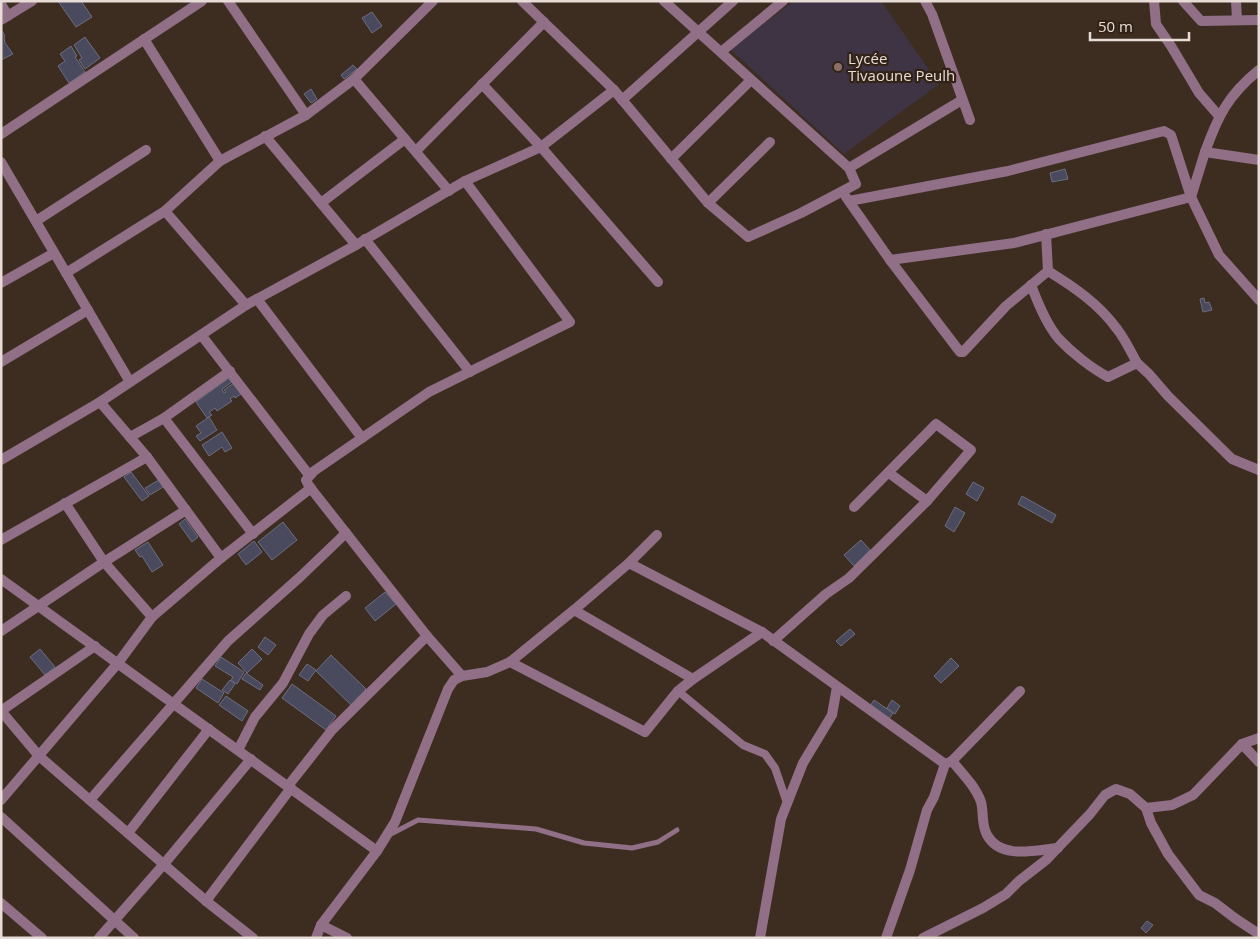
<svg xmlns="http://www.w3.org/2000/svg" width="1260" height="939" font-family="'Open Sans',sans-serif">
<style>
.education{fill:#3e3444}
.building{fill:#494a5d;stroke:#6c6d82}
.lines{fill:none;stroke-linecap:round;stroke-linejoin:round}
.service{stroke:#906f87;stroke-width:5}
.pedestrian{stroke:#906f87;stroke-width:8}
.minor{stroke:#906f87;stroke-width:10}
.education-dot{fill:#8d6e63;stroke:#332317;stroke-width:2}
.labels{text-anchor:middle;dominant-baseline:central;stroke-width:4.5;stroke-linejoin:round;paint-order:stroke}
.poi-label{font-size:15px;fill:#e8ddd6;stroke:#332317;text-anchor:start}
</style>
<rect width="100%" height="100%" fill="#3d2d21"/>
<path class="education" d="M794,1h87l58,83 -95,70 -114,-105z"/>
<g class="building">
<path d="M58,1h23l11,16 -16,10z"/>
<path d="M372,12l10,14 -10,7 -10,-15z"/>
<path d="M1,29l4,7 -1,1 1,6 8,11 -12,6z"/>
<path d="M85,37l15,21 -15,11 -6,-9 3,-2 -8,-13z"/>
<path d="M71,46l6,10 -2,1 10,15 -16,11 -11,-17 7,-5 -5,-7z"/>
<path d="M353,65l4,4 -13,10 -3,-4z"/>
<path d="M311,89l6,10 -6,4 -7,-9z"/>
<path d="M1065,169l3,10 -16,3 -2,-9z"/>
<path d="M1204,298l1,5 4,-1 3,8 -9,2 -3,-13z"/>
<path d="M229,378l3,4 -10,7 2,4 2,-1 -2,-2 10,-7 7,11 -6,4 -1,-2 -4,3 2,2 -15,10 -2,-3 -6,4 3,3 -5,3 -11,-16z"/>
<path d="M209,417l8,13 -17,11 -4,-5 5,-3 -5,-7z"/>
<path d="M222,432l10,16 -7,4 -3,-5 -13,9 -7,-11z"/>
<path d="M131,472l18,24 -7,5 -18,-24z"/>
<path d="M159,480l4,7 -13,8 -5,-7z"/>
<path d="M973,482l11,6 -7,13 -11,-7z"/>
<path d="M1022,496l34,19 -4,8 -34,-19z"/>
<path d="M955,507l10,6 -11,19 -9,-6z"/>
<path d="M185,519l13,18 -6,5 -13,-18z"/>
<path d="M283,522l14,18 -25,20 -14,-18z"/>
<path d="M861,540l9,10 -16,16 -10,-11z"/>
<path d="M254,541l8,11 -16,13 -8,-11z"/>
<path d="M148,542l15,23 -11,7 -10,-16 -2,1 -5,-7z"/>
<path d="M385,592l11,12 -21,17 -10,-13z"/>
<path d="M850,629l5,5 -14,12 -5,-5z"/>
<path d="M265,637l11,8 -8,10 -10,-8z"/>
<path d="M40,649l15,18 -10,8 -15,-18z"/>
<path d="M252,649l10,10 -15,14 -9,-10z"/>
<path d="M331,655l35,34 -15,16 -35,-34z"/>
<path d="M221,657l23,15 -7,12 -6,-4 2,-3 -18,-11z"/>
<path d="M951,658l8,8 -18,17 -7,-7z"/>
<path d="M307,664l9,6 -8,11 -9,-6z"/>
<path d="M246,673l17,12 -3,5 -18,-11z"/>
<path d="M202,679l22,14 -6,10 -22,-15z"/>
<path d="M230,680l5,4 -7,10 -6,-4z"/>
<path d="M292,684l44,32 -10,14 -44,-32z"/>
<path d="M226,696l22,15 -6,10 -23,-16z"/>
<path d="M874,700l19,13 -6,9 -19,-13z"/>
<path d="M892,700l8,6 -5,8 -8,-6z"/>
<path d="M1147,921l6,4 -7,8 -5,-5z"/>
</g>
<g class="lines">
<path class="service" d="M391,834l27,-14 118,9 48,14 48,5 26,-6 19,-12"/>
<path class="pedestrian" d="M678,691l65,54 22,9 10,14 12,35"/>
<g class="minor">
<path d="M228,1l78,114"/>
<path d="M522,1l92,89 94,113 40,34 53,-24 55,-29 -7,-16 -185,-167"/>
<path d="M925,1l7,13 38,106"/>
<path d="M1154,1l2,23 15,22 28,47 20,23"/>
<path d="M1183,1l18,20 58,-1"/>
<path d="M1236,1l1,18"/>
<path d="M1,4l7,12"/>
<path d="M1,20l31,-19"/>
<path d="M144,39l76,122"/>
<path d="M721,52l62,-51"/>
<path d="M1259,70c-31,25 -41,46 -54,82l54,8"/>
<path d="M354,79l95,112"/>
<path d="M482,84l59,63 117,135"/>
<path d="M622,100l111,-99"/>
<path d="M1,134l201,-133"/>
<path d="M265,136l91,109"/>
<path d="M416,151l128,-129"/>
<path d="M671,159l80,-79"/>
<path d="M1,162l129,220"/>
<path d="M849,168l113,-68"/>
<path d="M846,197l44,63 70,92h3l43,-46 42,-35"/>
<path d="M849,201l159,-30 156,-40 7,4 20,62 28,58 40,45"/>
<path d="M321,203l84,-64"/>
<path d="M708,203l62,-61"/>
<path d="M165,211l81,94"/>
<path d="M36,221l110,-71"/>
<path d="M1046,234l2,37"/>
<path d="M365,239l105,133"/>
<path d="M890,260l124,-17 177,-46 14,-45"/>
<path d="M1048,271c26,16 51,33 69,58 8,10 14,23 20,34"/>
<path d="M66,273l99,-62 55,-50 86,-46 48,-36 79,-78"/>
<path d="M1,283l53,-30"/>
<path d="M1031,285c7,18 15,38 27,53 13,14 33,30 50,39l29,-14 12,11 19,22 64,63 27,11"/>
<path d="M257,299l105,139"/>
<path d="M202,336l107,139"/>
<path d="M1,362l87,-52"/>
<path d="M100,402l47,55 74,101"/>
<path d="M164,418l89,116"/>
<path d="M130,437l34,-19 66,-47"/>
<path d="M1,460l99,-58 146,-97 110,-60 109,-64 76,-34 73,-57"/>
<path d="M889,473l38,28"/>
<path d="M65,503l39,59 48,55"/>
<path d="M1,540l146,-83"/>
<path d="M629,563l133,69 183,132"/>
<path d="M1,579l376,272"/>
<path d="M574,610l119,69 69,-47"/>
<path d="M1,631l103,-69 82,-52"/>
<path d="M773,641l53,-47 23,-16 78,-77 44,-51 -35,-26 -82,83"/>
<path d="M510,662l135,70 33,-41 15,-12"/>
<path d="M462,676l-35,-40 -118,-150 -3,-6 8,-9 115,-79 141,-70 -105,-141"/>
<path d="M1,711l38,45 167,145 47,37"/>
<path d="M1,711l94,-65"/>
<path d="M1242,744l17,18"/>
<path d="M238,750l17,-33 28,-34 26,-49 14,-19 23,-19"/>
<path d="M952,761c10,12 24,26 29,41 3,11 0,22 6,33 14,25 48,15 71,13"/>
<path d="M288,786l44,-56 95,-94"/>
<path d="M1,800l117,-137 34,-46 69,-59 90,-70"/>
<path d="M90,800l138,-159 72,-64 46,-44"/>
<path d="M1146,808l5,15 17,31 31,41 16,8 21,16 23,15"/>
<path d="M1,817l133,121"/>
<path d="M128,833l81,-104"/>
<path d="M206,901l85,-113"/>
<path d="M1,903l41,35"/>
<path d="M321,925l26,13"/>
<path d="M99,938l65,-74 87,-105"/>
<path d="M316,938l5,-13 56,-74 18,-29 53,-133 6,-9 8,-4 25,-4 23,-10 64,-52 55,-47 28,-28"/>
<path d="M760,938l21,-119 22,-56 29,-48 5,-28"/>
<path d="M886,938l24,-68 17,-60 7,-13 11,-33 7,-3 68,-70"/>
<path d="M923,938l60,-30 23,-14 13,-13 27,-21 44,-46 15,-19 11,-6 14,5 16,14 26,-3 21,-10 49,-51 17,-6"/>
</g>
</g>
<circle class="education-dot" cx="838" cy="67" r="5"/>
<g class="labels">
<g class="poi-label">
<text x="848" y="58">Lycée<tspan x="848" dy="17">Tivaoune Peulh</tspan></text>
</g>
</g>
<rect width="1260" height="939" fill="none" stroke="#e8ddd6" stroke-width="5"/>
<path d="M1090 32v8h99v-8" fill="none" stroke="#e8ddd6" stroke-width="2.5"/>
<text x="1098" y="32" font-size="15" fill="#e8ddd6" stroke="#332317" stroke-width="4" paint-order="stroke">50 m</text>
</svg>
